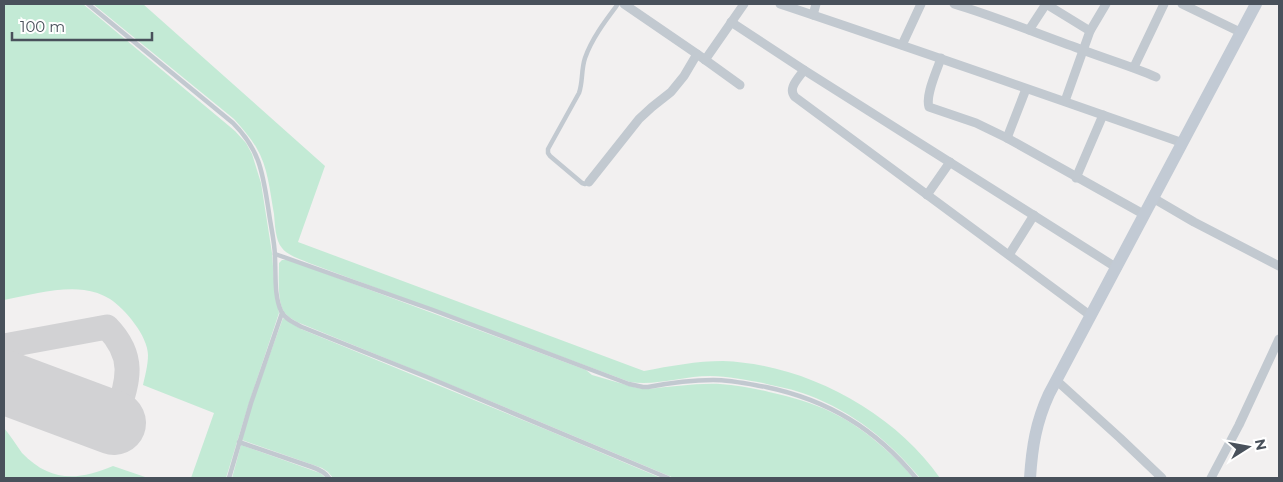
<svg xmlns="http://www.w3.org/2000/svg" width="1283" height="482" font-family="Montserrat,sans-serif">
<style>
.green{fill:#c3ead5}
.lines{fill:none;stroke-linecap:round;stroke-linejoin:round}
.taxiway{stroke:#d2d2d4;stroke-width:25}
.runway{stroke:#d2d2d4;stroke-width:64}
.lane{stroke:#c2c9d0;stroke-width:4.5}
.street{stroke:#c2c9d0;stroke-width:9}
.secondary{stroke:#c2cad4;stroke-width:12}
</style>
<rect width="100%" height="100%" fill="#f2f0f0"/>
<g class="green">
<path d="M4,4h79l152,127 11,12 6,11 9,29 11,70 3,40 4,20 -30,90 -23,75h-35l23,-65 -71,-28c2,-9 5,-20 5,-30 0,-19 -23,-46 -38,-56 -8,-5 -17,-8 -26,-9 -26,-3 -54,5 -80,10z"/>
<path d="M93,4h50l182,162 -27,76 346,129c26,-5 53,-10 79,-10 82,3 170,50 217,117h-20c-31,-37 -67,-66 -112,-83 -15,-6 -30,-8 -45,-12 -17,-3 -35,-7 -53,-7 -27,0 -53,10 -80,6l-321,-119c-8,-4 -21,-7 -27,-15 -7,-8 -7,-24 -8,-34 -4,-22 -6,-48 -18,-67 -6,-10 -14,-19 -22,-28z"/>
<path d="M282,260h7l297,110 6,5 45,13 10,1c24,-2 49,-6 73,-5 16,1 33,4 49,8 47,10 79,24 115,56 10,9 21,19 29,30h-239l-184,-77 -193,-79c-5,-3 -10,-6 -13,-10 -7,-12 -5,-35 -5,-49z"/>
<path d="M283,318l18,11 251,103 109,46h-328l-5,-6 -6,-4 -80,-28 10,-36z"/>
<path d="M4,428c7,8 12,17 18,25 28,29 56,28 91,13l35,12h-144z"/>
<path d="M241,445l79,28 6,5h-94z"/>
</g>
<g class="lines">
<path class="taxiway" d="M4,346l103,-19c32,33 19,58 7,96"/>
<path class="runway" d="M4,382l110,41"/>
<g class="lane">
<path d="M88,4l145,119c28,28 30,52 36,90 2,15 6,30 6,45 1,17 -1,37 6,53 4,8 13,12 21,16l125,50 241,101"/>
<path d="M589,182l-4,2 -3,-1 -32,-27 -2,-3v-4l31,-56c4,-11 2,-23 6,-35 7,-20 21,-38 33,-54"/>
<path d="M275,254l158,56 196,74 14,3h5c21,-4 44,-7 65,-7 18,0 36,4 53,7 62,13 110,42 150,91"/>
<path d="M239,442l73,25c6,2 13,5 17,11"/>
<path d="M229,478l22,-75 31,-90"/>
</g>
<g class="street">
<path d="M624,4l73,50 43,31"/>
<path d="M780,4c135,45 269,92 403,139"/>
<path d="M954,4c43,13 84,30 126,45 26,10 51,17 76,28"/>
<path d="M1046,4l44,27"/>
<path d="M1182,4l58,28"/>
<path d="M813,15l3,-11"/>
<path d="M731,22l73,48 313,198"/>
<path d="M1029,30l17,-26"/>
<path d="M902,45l19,-41"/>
<path d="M941,58c-4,13 -16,37 -12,49l47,16 31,15 138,77"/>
<path d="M705,60l39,-56"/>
<path d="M1134,67l30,-63"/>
<path d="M804,70c-5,8 -17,18 -9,27l296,219"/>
<path d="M1065,101l25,-70 16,-27"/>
<path d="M1007,138l19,-49"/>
<path d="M1076,178l27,-63"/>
<path d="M589,182l50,-63 13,-12 19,-15 13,-16 13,-22"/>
<path d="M927,195l23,-33"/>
<path d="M1153,198l41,24 85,44"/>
<path d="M1009,255l25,-40"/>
<path d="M1056,380l64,58 42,40"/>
<path d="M1211,478l28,-53 40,-86"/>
</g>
<path class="secondary" d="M1030,478c2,-31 6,-56 19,-84l207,-390"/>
</g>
<rect width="1283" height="482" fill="none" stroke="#49515b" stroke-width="10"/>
<g transform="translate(1248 447) rotate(79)" stroke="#ffffff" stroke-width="4" paint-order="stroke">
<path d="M0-4L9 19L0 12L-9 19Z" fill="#49515b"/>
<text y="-8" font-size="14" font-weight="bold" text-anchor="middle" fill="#49515b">N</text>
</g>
<path d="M12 32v8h140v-8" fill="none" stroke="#49515b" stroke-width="2.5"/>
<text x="20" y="32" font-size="15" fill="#49515b" stroke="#ffffff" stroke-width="4" paint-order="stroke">100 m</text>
</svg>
